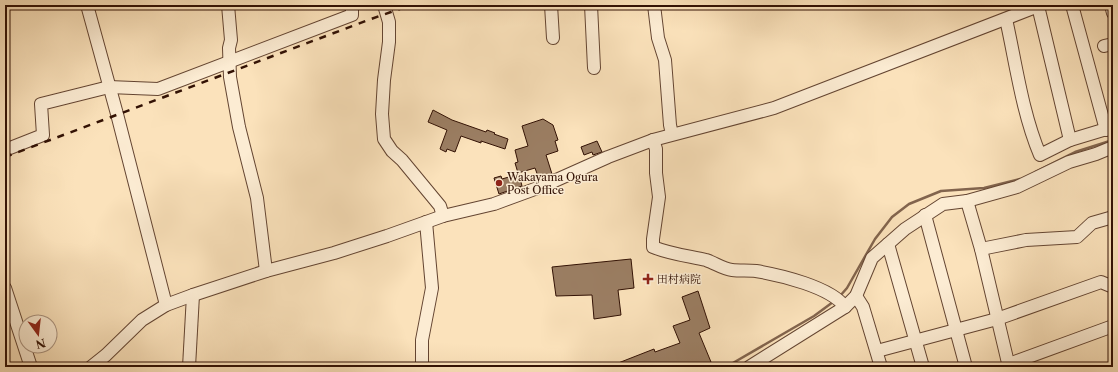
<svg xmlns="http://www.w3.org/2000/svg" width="1118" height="372" font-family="'Libre Caslon Text','Noto Serif JP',serif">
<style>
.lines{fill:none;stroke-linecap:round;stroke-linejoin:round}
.stream{stroke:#82644d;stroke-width:2.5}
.building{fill:#9b7e63;stroke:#321104}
.minor-casing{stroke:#644532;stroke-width:14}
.minor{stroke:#fcecd3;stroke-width:12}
.rail{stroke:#321104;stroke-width:2.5;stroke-dasharray:7 7;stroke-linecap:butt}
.poi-dot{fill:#8f2418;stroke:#fcecd3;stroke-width:1.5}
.labels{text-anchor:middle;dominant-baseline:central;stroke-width:3;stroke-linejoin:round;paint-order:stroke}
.poi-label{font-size:11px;fill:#321104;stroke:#fcecd3;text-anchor:start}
</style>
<rect width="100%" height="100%" fill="#fbe2bb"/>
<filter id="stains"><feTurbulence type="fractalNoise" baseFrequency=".005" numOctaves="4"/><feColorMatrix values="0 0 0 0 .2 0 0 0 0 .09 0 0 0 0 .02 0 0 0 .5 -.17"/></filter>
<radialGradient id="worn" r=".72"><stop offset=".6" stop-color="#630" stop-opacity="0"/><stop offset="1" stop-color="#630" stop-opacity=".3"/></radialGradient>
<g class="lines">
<g class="stream">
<path d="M1035,172l40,-20 38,-12"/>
<path d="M840,296l7,-8 28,-49 17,-22 17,-13 32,-13 43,-3 36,-9"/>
<path d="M726,367l88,-51 19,-14"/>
</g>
</g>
<g class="building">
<path d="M433,110l19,10 34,12 1,-2 8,3 -1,1 14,5 -3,10 -24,-8v2l-20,-7 -6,16 -8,-3 -1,3 -6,-3 7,-19 -19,-8z"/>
<path d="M543,119l10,6 5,15 -3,1 3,10 -12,4 6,19 -13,5 -4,-11 -17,5 -3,-10 3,-1 -3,-12 13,-4 -6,-20z"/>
<path d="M597,141l5,11 -9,3 -1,-3 -8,3 -3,-8z"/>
<path d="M519,174l3,12 -23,8 -5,-16 7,-2 1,3z"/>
<path d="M631,259l3,29 -16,2 3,25 -27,4 -2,-24 -36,1 -4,-29z"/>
<path d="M698,291l12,37 -11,5 12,29 -12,5h-91l46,-18 1,3 25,-9 -7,-17 17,-6 -8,-23z"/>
</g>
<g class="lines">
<g class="minor-casing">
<g id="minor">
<path d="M87,5l30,109 49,191"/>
<path d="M228,5l3,35 -2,8 1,29 9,50 18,71 9,73"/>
<path d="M384,5l5,17v20l-5,38 -2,34 2,25 8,12 10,9 38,46 3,10"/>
<path d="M551,5l2,33"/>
<path d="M591,5l3,63"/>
<path d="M654,5l4,33 7,22 5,65 2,9"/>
<path d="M1072,5l34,125"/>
<path d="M1111,5l2,8"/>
<path d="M1038,6l32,134"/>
<path d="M1006,19c10,45 16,93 34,136l30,-15 43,-13"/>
<path d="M1104,46l9,-2"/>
<path d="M653,140l3,9v24l3,24 -6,42v8c17,7 35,9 53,13 9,3 17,9 26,10 8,1 16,0 24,1 24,4 75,16 89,36"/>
<path d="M5,150l38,-15 -2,-31 68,-17 49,2 194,-74v-10"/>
<path d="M967,201l14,48 28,118"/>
<path d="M925,215l41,152"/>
<path d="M888,244l35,123"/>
<path d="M981,249l45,-9 51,-3 15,-14 21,-6"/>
<path d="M5,288l26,79"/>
<path d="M856,296l7,11 18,60"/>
<path d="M877,351l120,-32 104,-37 12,5"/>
<path d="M1009,364l104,-38"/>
<path d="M91,367l15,-12 36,-35 24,-15 27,-10 73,-24 68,-18 53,-17 56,-20 51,-12 49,-18 65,-29 45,-17 121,-32 267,-103"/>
<path d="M189,367l4,-72"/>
<path d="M422,367v-27l10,-52 -6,-66"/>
<path d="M749,367l96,-60 11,-11 16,-38 33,-29 38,-25 24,-3 50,-14 52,-25 27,-8 17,-7"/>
</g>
</g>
<use href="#minor" class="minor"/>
<path class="rail" d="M5,157l366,-138 40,-14"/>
</g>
<g class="poi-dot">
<circle cx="499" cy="183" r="4"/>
<path d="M646 273h4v4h4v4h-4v4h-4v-4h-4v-4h4z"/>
</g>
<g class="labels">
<g class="poi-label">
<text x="507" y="177">Wakayama Ogura<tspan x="507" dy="13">Post Office</tspan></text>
<text x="657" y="279">田村病院</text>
</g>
</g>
<rect width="1118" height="372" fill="none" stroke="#fbe2bb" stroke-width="20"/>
<rect x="6" y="6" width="1106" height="360" fill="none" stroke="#321104" stroke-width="2"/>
<rect x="10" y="10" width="1098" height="352" fill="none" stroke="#321104"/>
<g transform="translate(38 334) rotate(165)"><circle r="19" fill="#fcecd3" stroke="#ab9480"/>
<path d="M0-3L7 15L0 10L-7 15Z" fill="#8f2418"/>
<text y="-6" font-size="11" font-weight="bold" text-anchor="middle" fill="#321104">N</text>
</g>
<rect width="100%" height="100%" filter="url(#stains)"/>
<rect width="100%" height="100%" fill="url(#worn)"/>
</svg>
